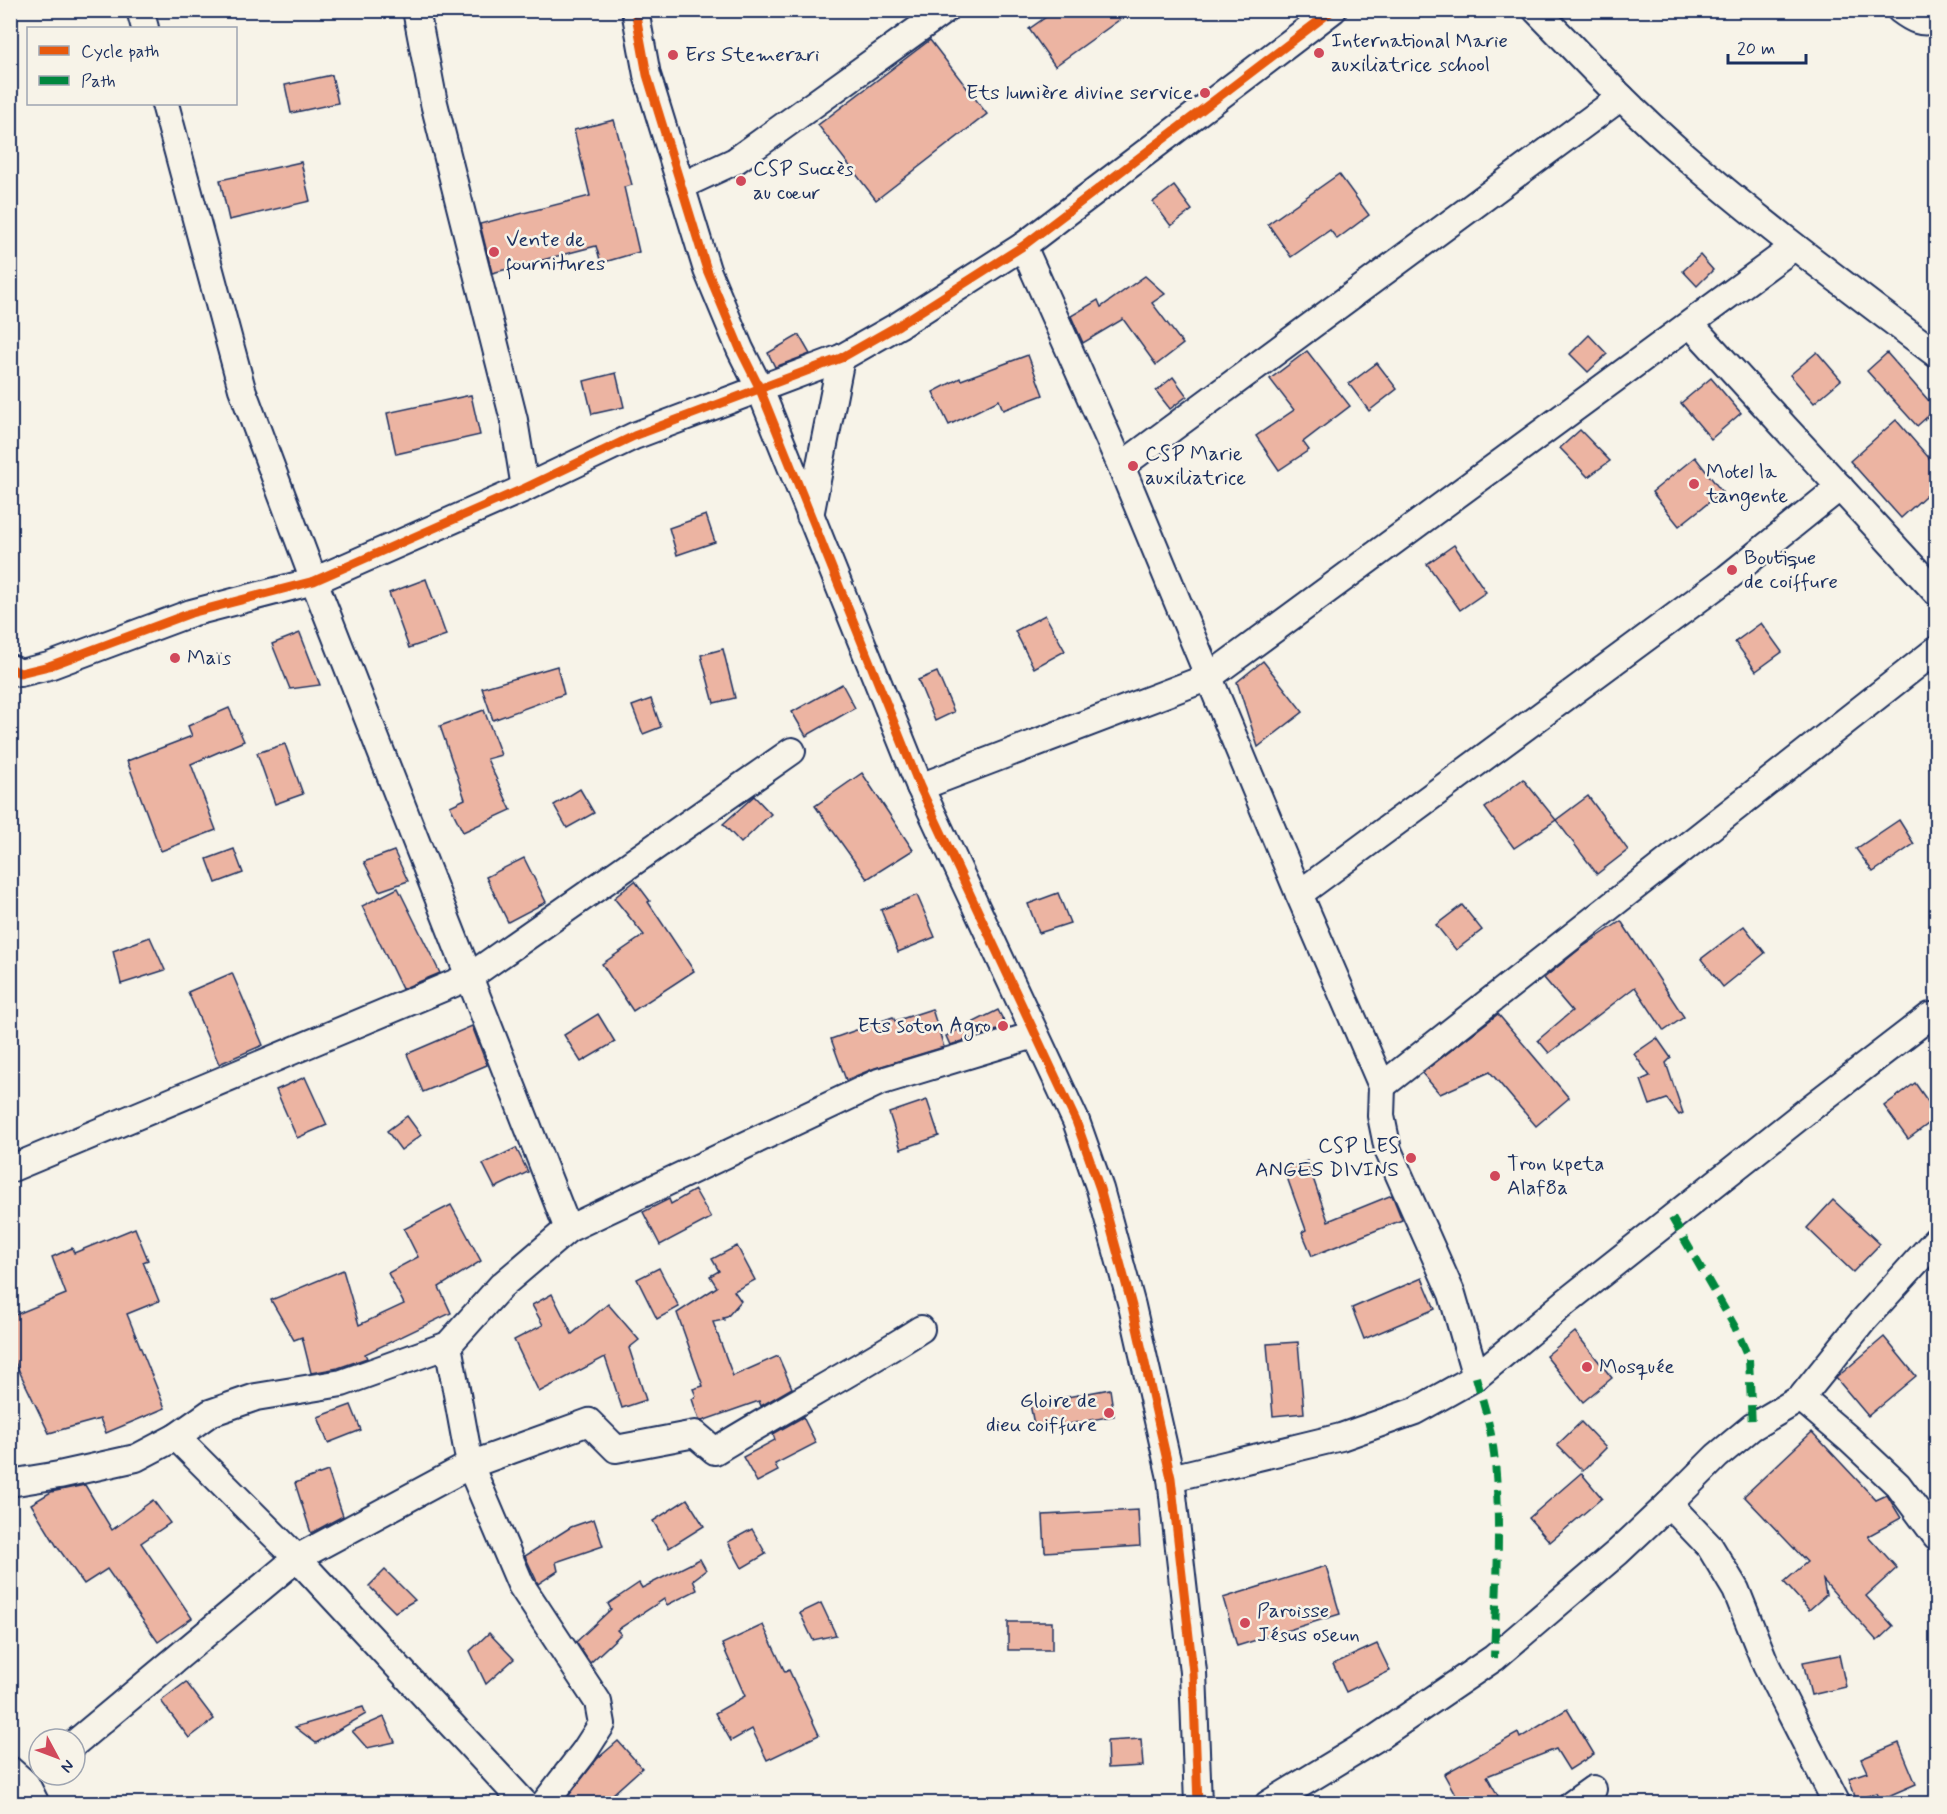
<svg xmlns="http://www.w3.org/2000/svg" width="1947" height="1814" font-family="Mynerve,sans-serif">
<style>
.building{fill:#ecb4a2;stroke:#1b2f5e;stroke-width:1.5}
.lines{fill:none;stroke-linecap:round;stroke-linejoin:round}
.minor-casing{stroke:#1b2f5e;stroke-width:30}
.minor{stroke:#f7f3e8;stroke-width:26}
.quiet{stroke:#00873e;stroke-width:8;stroke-dasharray:15 8;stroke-linecap:butt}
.cycleway-casing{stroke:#f7f3e8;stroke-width:13}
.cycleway{stroke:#e8590c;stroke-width:9}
.poi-dot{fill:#d1495b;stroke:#f7f3e8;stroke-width:2}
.labels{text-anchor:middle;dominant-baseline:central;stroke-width:5;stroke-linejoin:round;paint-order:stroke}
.poi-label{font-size:21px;fill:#1b2f5e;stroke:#f7f3e8;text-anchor:start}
</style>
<rect width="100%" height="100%" fill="#f7f3e8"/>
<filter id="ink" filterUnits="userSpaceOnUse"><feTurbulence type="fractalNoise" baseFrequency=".0167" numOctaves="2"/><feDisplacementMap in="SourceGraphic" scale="12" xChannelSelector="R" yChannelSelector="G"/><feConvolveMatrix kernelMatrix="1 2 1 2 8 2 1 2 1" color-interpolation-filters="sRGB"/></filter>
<g filter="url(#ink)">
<g class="building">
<path d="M1056,10h77l-78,56 -26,-37z"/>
<path d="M930,40l57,74 -111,86 -58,-75z"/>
<path d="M332,75l6,28 -47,10 -6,-28z"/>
<path d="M614,120l18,65 -8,2 15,65 -38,11 -5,-17 -104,27 -12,-49 110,-28 -16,-66z"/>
<path d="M301,162l9,39 -81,19 -9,-40z"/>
<path d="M1339,174l30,41 -32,24 -7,-9 -39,27 -23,-33z"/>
<path d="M1174,186l18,24 -21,16 -18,-24z"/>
<path d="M1700,255l13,15 -16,16 -14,-15z"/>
<path d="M1145,276l20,18 -13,9 31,41 -27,21 -33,-46 -40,24 -12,-27 27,-16 3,7z"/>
<path d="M799,335l11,19 -35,13 -7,-14z"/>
<path d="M1589,335l18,19 -19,18 -18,-18z"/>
<path d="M1307,351l43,55 -47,36 6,8 -30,20 -23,-34 38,-26 -24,-31z"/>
<path d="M1817,352l24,28 -27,23 -24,-28z"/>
<path d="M1887,353l49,56 -19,17 -50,-55z"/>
<path d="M1028,355l15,40 -40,15 -4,-10 -50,25 -16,-33 27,-14 1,2z"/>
<path d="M1377,363l20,26 -28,22 -20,-27z"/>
<path d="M616,373l8,34 -32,7 -8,-33z"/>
<path d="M1173,377l14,19 -17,13 -14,-18z"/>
<path d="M1711,378l30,35 -30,26 -30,-36z"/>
<path d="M471,395l9,40 -84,19 -9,-41z"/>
<path d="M1896,420l40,46v20l-35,32 -51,-57z"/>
<path d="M1580,430l30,31 -22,16 -28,-29z"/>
<path d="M1695,457l27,35 -43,34 -27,-34z"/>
<path d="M706,515l9,27 -38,13 -8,-27z"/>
<path d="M1454,545l32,47 -26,18 -33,-46z"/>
<path d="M426,579l20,56 -37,13 -20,-55z"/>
<path d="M1045,615l20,36 -31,17 -19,-37z"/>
<path d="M1761,623l21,29 -26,19 -21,-29z"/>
<path d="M300,633l20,52 -30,4 -18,-45z"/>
<path d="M723,649l12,49 -21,5 -13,-48z"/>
<path d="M1263,661l40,51 -45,35 -21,-65z"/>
<path d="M557,666l7,28 -71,26 -11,-32z"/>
<path d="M937,672l17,40 -19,9 -17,-41z"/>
<path d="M842,684l13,24 -49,28 -14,-24z"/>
<path d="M651,699l10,28 -18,7 -11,-28z"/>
<path d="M229,708l15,33 -53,23 25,66 -55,21 -34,-90 65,-25 -4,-10z"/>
<path d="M484,710l17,45 -14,4 24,51 -48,22 -13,-26 15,-7 -25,-73z"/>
<path d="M285,744l18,50 -28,10 -18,-51z"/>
<path d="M862,773l51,77 -46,29 -52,-73z"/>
<path d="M1523,779l33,41 -42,28 -29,-40z"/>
<path d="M580,789l14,24 -27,15 -13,-23z"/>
<path d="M754,796l17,18 -30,29 -18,-19z"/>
<path d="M1588,796l40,54 -31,24 -41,-54z"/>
<path d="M1899,820l15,24 -41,28 -17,-23z"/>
<path d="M234,849l9,24 -27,10 -9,-24z"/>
<path d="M394,851l14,30 -29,10 -15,-29z"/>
<path d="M524,858l22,44 -38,20 -22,-45z"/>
<path d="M635,881l15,20 -2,1 46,69 -61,40 -31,-47 42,-29 -30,-37z"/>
<path d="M398,888l42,85 -38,16 -40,-83z"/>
<path d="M1058,893l12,30 -31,10 -11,-29z"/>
<path d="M917,895l18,42 -37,15 -17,-42z"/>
<path d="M1462,905l20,25 -26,20 -20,-25z"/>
<path d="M1621,921l63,96 -20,14 -29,-44 -86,66 -11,-13 34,-29 -28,-33 37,-30z"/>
<path d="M1744,926l21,27 -42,34 -22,-28z"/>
<path d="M150,937l15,33 -44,14 -8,-33z"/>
<path d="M232,973l31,72 -44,19 -31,-72z"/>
<path d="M932,1009l12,38 -69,21 -29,12 -15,-41 62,-22 2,4z"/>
<path d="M998,1010l9,17 -57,18 -4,-9z"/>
<path d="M598,1014l17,28 -34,20 -17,-27z"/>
<path d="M1498,1014l71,84 -33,28 -46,-54 -50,22 -18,-21z"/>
<path d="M472,1026l15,39 -64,27 -16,-38z"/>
<path d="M1657,1038l14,20 -5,5 17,50 -4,2 -12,-16 -17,6 -9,-25 9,-4 -16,-22z"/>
<path d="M305,1077l22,48 -30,13 -21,-48z"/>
<path d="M1915,1083l21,30v5l-28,21 -24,-33z"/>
<path d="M927,1100l12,36 -38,13 -12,-36z"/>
<path d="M407,1116l14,19 -20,15 -14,-19z"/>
<path d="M516,1148l12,24 -33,16 -12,-24z"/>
<path d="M1307,1161l21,60 64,-26 10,25 -90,36 -10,-24 4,-2 -22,-61z"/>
<path d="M695,1190l16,28 -51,27 -17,-33 26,-13 2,5z"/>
<path d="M1833,1200l47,44 -27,28 -46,-44z"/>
<path d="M451,1205l30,56 -42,26 12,26 -86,41 2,4 -29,10 -27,5 -9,-36 -8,3 -23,-40 72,-30 16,55 45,-21 -16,-31 30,-16 -14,-28z"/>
<path d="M135,1228l13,32 -5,2 16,39 -32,13 38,94 -59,25 -6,-14 -51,14 -39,-81v-35l56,-23 -14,-37 20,-9 2,5z"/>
<path d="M737,1246l18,34 -21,11 7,10 -14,16 -4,1 1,2 -11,2 20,54 45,-20 14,32 -31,18 -2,-5 -57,20 -3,-1 -7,-21 4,-3 -3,-7 10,-3 -26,-73 40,-26 -7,-11 9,-5 -7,-12z"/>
<path d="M659,1268l20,39 -22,12 -20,-40z"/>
<path d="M1422,1278l13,31 -71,30 -12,-31z"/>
<path d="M552,1294l20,40 36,-30 31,36 -10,8 17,52 -24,8 -17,-51 -66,35 -25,-52 29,-15 -11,-20z"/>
<path d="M1575,1332l37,46 -29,24 -37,-46z"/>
<path d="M1884,1337l32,39 -48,40 -32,-38z"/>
<path d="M1298,1342l6,71 -31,3 -6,-72z"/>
<path d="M1110,1389l4,27 -79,14 -5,-26z"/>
<path d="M351,1405l10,25 -33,13 -10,-26z"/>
<path d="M803,1417l13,26 -41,21 3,7 -21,11 -14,-25 32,-17 -2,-6z"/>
<path d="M1581,1422l25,26 -23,23 -26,-26z"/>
<path d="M1812,1432l64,68 11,-5 14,23 -33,18 29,32 -31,28 27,30 -16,15 -54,-61 3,15 -17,15 -25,-28 23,-20 -63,-66z"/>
<path d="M328,1471l15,45 -32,17 -16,-50z"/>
<path d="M1581,1473l21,25 -52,44 -21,-24z"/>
<path d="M85,1485l27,45 41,-30 17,23 -29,20 51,75 -34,24 -51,-73 -23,15 -28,-39 -25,-41 20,-12z"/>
<path d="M687,1499l17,27 -35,22 -16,-27z"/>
<path d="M1138,1510l2,36 -95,6 -2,-37z"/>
<path d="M594,1519l9,27 -47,16 2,9 -20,13 -13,-28 46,-29z"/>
<path d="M752,1529l14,25 -24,14 -14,-26z"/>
<path d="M700,1559l6,11 -13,10 4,10 -30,15 -3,-6 -47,31 4,4 -31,29 -14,-21 35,-33 -3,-5 31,-21 3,5z"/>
<path d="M1326,1566l14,48 -103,32 -14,-48z"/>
<path d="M385,1570l30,30 -20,12 -26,-26z"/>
<path d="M821,1603l15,32 -23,5 -13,-27z"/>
<rect x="1008" y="1622" width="44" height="28"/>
<path d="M763,1625l22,47 4,-2 30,65 -52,25 -15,-31 -21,12 -16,-28 30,-17 -23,-52z"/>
<path d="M489,1633l25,26 -28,25 -16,-33z"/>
<path d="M1377,1644l13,27 -44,21 -13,-28z"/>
<path d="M1839,1655l7,32 -35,8 -8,-33z"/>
<path d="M186,1682l28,37 -25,19 -28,-37z"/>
<path d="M363,1707l3,7 -50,29 -21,-16z"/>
<path d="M1567,1709l27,45 -25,16 -13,-21 -69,27 15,27h-42l-16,-29 74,-41 2,5z"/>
<path d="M384,1717l11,25 -28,6 -15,-17z"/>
<path d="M1141,1739l2,27 -35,2 -1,-27z"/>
<path d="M618,1741l24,27 -39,35h-40l34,-44z"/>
<path d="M1899,1743l17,41 -37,16 -3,-7 -20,7 -7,-22 18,-6 -6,-13z"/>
</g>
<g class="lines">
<g class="minor-casing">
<g id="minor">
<path d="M140,10l5,18"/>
<path d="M416,10l18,93 80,317 11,68"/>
<path d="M635,10l12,65 60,195 33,79 19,38 161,400 156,334 24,68 32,117 39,172 22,194 5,132"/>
<path d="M1536,10c47,48 92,97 143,141 82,72 170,137 257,203"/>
<path d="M1900,10c12,9 22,15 36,9"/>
<path d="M165,104l77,285 72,192 254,648"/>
<path d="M681,186l54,-25 210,-151"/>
<path d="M1023,246l98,220 178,428 83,192 -1,30 7,34 64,144 24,83"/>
<path d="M1691,325l245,267"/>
<path d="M1121,466l500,-369"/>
<path d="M810,516l31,-158"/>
<path d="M10,668l10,5 29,-7 142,-53 123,-32 211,-93 109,-52 207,-78 58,-33 124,-79 310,-236"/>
<path d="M920,787l289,-110 585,-430"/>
<path d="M1299,894l428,-316 113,-91"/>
<path d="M1382,1086l554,-436"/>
<path d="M10,1169l459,-192 323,-226"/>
<path d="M448,1345l22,120 51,120 77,117 4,22 -18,28 -40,52"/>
<path d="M1801,1398l48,41 49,46 38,51"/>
<path d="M176,1437l121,121 228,246"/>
<path d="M1171,1478l170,-41 74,-26 61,-34 91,-76 246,-195 117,-90"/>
<path d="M10,1483l49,-8 77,-17 40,-21 34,-24 46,-16 86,-14 106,-38 53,-59 67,-57 311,-147 155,-47"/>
<path d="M1669,1504l41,43 26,43 30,75 71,139"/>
<path d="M75,1743l222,-185 173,-93 119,-43 27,27 79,-15 20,17c68,-42 139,-79 206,-122"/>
<path d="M10,1770l16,14 10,20"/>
<path d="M1268,1804l107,-65 119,-81 124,-106 51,-48 48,-48 35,-29 49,-29 61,-76 74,-82"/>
<path d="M1572,1804l21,-15"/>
</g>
</g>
<use href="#minor" class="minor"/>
<g class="quiet">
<path d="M1672,1218l63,109 14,32 3,68"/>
<path d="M1476,1377c7,25 15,50 18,77 8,67 2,136 0,204"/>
</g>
<g class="cycleway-casing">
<g id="cycleway">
<path d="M635,10l12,65 60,195 33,79 19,38 161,400 156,334 24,68 32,117 39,172 22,194 5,132"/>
<path d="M10,668l10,5 29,-7 142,-53 123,-32 211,-93 109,-52 207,-78 58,-33 124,-79 310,-236"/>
</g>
</g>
<use href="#cycleway" class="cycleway"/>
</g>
</g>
<g class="poi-dot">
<circle cx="1319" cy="53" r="6"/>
<circle cx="673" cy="55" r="6"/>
<circle cx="1205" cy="93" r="6"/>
<circle cx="741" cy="181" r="6"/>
<circle cx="494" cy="252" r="6"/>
<circle cx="1133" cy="466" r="6"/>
<circle cx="1694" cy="484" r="6"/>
<circle cx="1732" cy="570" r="6"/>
<circle cx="175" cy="658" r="6"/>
<circle cx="1003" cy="1026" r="6"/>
<circle cx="1411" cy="1158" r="6"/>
<circle cx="1495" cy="1176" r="6"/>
<circle cx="1587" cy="1367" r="6"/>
<circle cx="1109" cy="1413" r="6"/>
<circle cx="1245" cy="1623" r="6"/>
</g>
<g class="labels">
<g class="poi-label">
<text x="1331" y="41">International Marie<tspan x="1331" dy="24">auxiliatrice school</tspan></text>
<text x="685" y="55">Ers Stemerari</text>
<text x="1193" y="93" text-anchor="end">Ets lumière divine service</text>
<text x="753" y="169">CSP Succès<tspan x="753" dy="24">au cœur</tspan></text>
<text x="506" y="240">Vente de<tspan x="506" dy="24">fournitures</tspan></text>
<text x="1145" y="454">CSP Marie<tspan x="1145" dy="24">auxiliatrice</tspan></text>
<text x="1706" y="472">Motel la<tspan x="1706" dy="24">tangente</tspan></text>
<text x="1744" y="558">Boutique<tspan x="1744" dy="24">de coiffure</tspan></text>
<text x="187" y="658">Maïs</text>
<text x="991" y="1026" text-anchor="end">Ets soton Agro</text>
<text x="1399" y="1146" text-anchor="end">CSP LES<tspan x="1399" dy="24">ANGES DIVINS</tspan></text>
<text x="1507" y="1164">Tron kpeta<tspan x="1507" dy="24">Alaf8a</tspan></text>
<text x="1599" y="1367">Mosquée</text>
<text x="1097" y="1401" text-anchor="end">Gloire de<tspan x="1097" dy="24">dieu coiffure</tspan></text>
<text x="1257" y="1611">Paroisse<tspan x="1257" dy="24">Jésus oseun</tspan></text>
</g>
</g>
<rect width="1947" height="1814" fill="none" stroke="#f7f3e8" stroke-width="36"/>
<rect x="18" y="18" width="1911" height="1778" fill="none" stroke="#1b2f5e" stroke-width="2" filter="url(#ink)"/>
<rect x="27" y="27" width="210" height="78" fill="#f7f3e8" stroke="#9fa5b1" stroke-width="1.5"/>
<rect x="39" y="46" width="30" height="9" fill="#e8590c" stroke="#9fa5b1" stroke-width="1.5"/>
<text x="81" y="57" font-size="18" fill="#1b2f5e">Cycle path</text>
<rect x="39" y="76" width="30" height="9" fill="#00873e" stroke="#9fa5b1" stroke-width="1.5"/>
<text x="81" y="87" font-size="18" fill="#1b2f5e">Path</text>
<g transform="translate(57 1757) rotate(131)"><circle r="28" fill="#f7f3e8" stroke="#9fa5b1" stroke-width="1.5"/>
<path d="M0-4.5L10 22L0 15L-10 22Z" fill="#d1495b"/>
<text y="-9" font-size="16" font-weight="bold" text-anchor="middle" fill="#1b2f5e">N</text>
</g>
<path d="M1728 54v9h78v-9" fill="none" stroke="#1b2f5e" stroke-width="3"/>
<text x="1737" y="54" font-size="18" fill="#1b2f5e" stroke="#f7f3e8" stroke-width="4.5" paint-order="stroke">20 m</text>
</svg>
